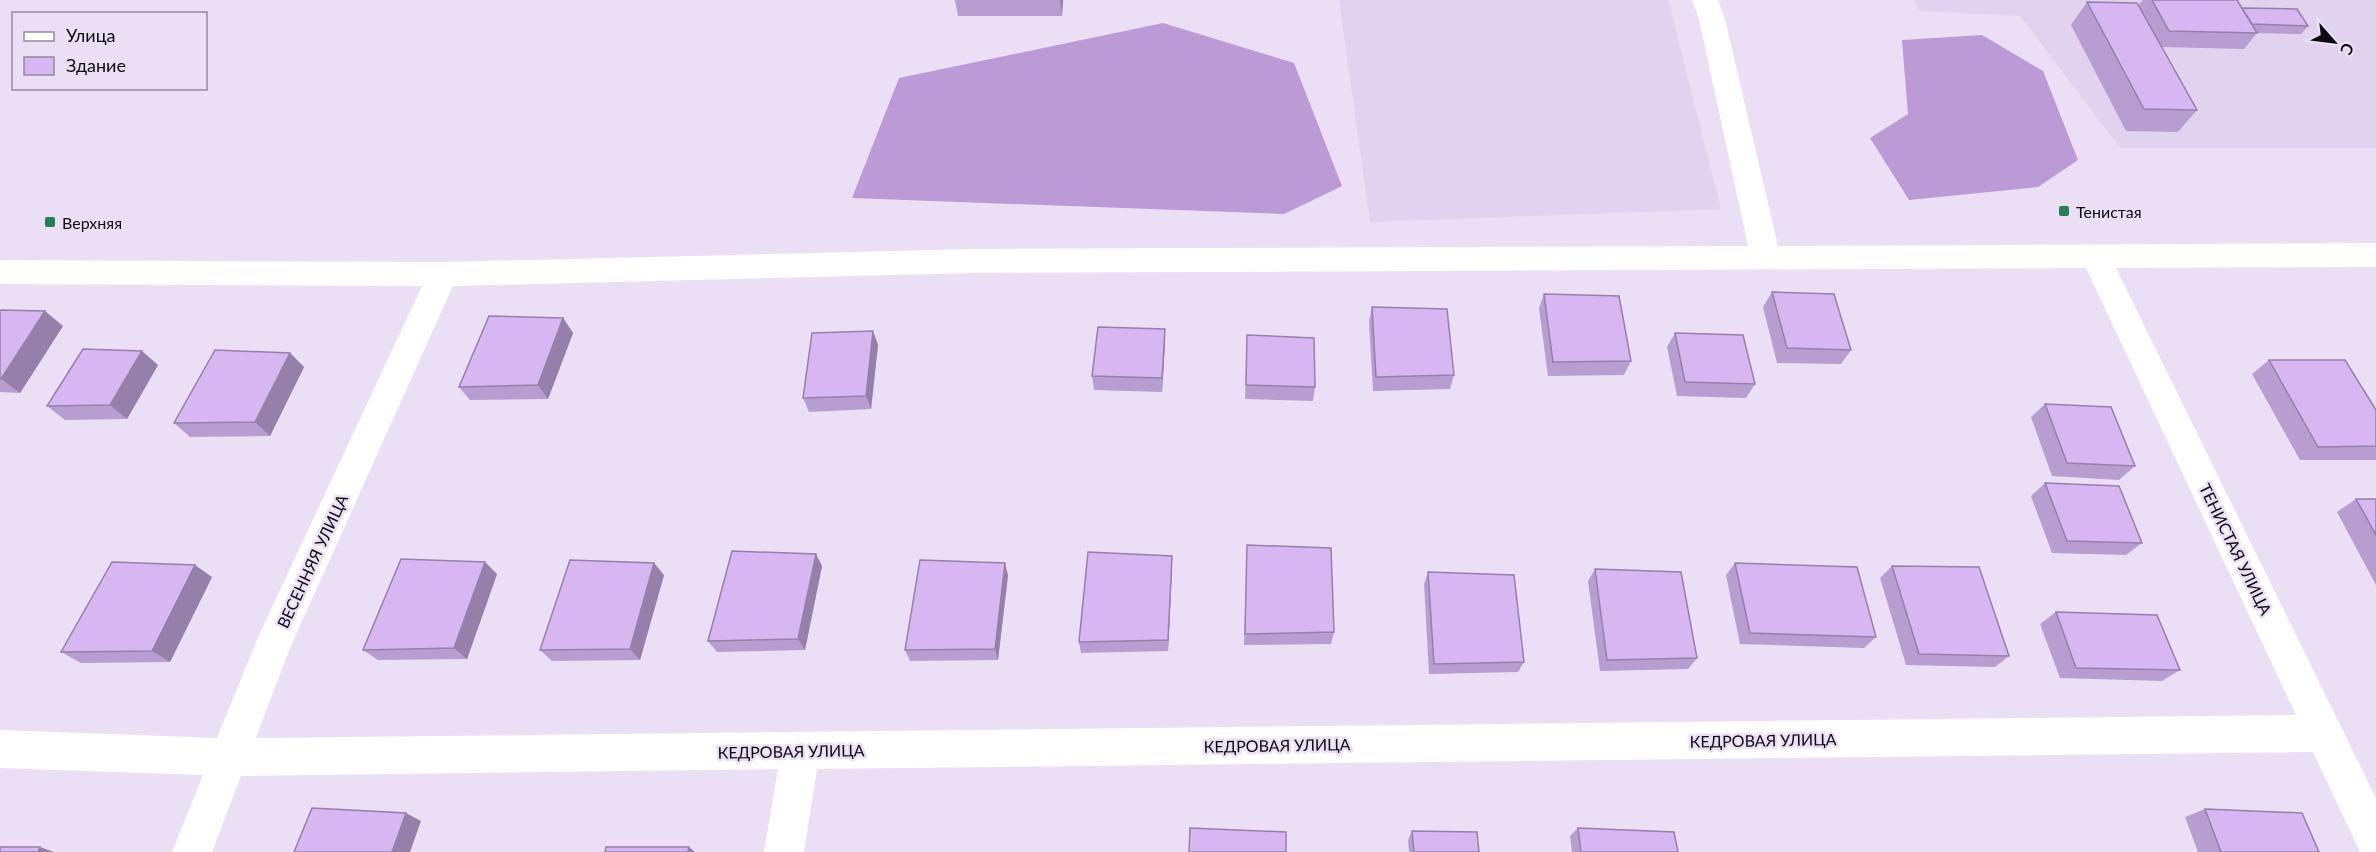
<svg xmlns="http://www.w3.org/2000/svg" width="2376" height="852" font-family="Lato,sans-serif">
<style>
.built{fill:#e1d2ee}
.forest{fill:#ba9bd5}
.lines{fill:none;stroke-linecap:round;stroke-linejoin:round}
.minor{fill:#fff;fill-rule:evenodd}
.wall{fill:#b89dd0}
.shaded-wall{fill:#9680a9}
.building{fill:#d6b7f2;stroke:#9680a9;stroke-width:1.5}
.poi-dot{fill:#268056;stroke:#ebdff6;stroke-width:2}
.labels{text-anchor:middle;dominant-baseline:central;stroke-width:5;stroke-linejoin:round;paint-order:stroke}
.poi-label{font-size:16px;fill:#0e0a11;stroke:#ebdff6;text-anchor:start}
.street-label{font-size:16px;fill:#0e0a11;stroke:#ebdff6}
</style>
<rect width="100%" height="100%" fill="#ebdff6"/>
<g class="built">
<path d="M1339,0h329l53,209 -351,13z"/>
<path d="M1914,0h462v148h-256l-100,-132 -101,-5z"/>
</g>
<g class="forest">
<path d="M1163,23l131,40 48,123 -58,28 -432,-16 47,-120z"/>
<path d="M1982,35l61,36 35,89 -40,27 -129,13 -39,-62 38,-24 -6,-74z"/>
</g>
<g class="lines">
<path class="minor" d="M1692,0h26l7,19 53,227 598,-3v24l-260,1 260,530v54h-16l-47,-100 -1496,17 -13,83h-40l14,-83 -537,7 -29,76h-40l31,-77 -203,-7v-38l217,8 42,-103 163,-349 -422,-2v-24l443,2 530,-13 775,-3 -49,-227zM2086,268l210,447 -2040,23 34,-90 163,-362 520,-13z"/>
</g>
<g class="wall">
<path d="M955,0h108l-1,16h-104z"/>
<path d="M2143,0h94l5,8 66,18 -7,8 -44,-1 -13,16 -82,-2 35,63 -19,22 -52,-1 -55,-106 16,-23 51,3z"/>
<path d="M1772,292l79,58 -10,14 -64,-1 -14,-56z"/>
<path d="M1544,294l87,67 -7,14 -76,1 -9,-68z"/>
<path d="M1372,307l82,68 -4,14 -77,2 -4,-70z"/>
<path d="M0,310l63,16 -43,67 -20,-1z"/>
<path d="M563,318l10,15 -25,66 -78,1 -11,-13z"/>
<path d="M1165,329v14l-3,49 -68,-2 -2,-14z"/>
<path d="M873,331l5,14 -7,64 -62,3 -6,-14z"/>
<path d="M1675,333l80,51 -9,14 -69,-2 -10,-49z"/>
<path d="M1247,335l68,52 -2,14 -68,-2z"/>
<path d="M290,353l14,14 -34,69 -80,1 -16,-14z"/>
<path d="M2269,360l107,50v50h-76l-48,-86z"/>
<path d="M158,365l-31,54 -62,1 -18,-14z"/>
<path d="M2045,404l90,62 -16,14 -67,-4 -21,-59z"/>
<path d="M2045,483l97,60 -16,12 -74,-2 -21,-57z"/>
<path d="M2356,499h20v86l-39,-73z"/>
<path d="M1247,545l87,87 -3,12 -87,1z"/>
<path d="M1172,556v12l-4,83 -87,2 -2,-11z"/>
<path d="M1735,563l141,74 -12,11 -124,-4 -14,-69z"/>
<path d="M822,566l-17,84 -88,2 -9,-11z"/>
<path d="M1892,566l117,90 -14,11 -89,-2 -26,-87z"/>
<path d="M1595,569l102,89 -9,11 -88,2 -12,-90z"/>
<path d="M1428,572l96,90 -6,10 -89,2 -5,-90z"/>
<path d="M497,574l-30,85 -89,1 -15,-10z"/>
<path d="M664,575l-24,85 -88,1 -12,-11z"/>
<path d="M1008,575l-10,85 -88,1 -5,-11z"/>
<path d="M212,577l-42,85 -89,1 -20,-11z"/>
<path d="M2056,612l124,58 -18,11 -102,-3 -20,-54z"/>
<path d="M2205,809l114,43h-121l-13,-35z"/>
<path d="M1578,828l100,24h-106l-2,-16z"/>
<path d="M1412,831l67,21h-70l-1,-12z"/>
</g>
<g class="shaded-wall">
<path d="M1060,0h3l-1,16z"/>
<path d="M45,311l18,15 -43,67 -19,-14z"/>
<path d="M563,318l10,15 -25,66 -10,-14z"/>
<path d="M1165,329v14l-3,49v-14z"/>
<path d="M873,331l5,14 -7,64 -5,-13z"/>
<path d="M142,351l16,14 -31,54 -17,-14z"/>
<path d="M290,353l14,14 -34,69 -15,-14z"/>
<path d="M816,554l6,12 -17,84 -7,-11z"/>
<path d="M1172,556v12l-4,83v-11z"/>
<path d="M485,562l12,12 -30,85 -13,-11z"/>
<path d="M654,563l10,12 -24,85 -10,-11z"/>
<path d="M1005,563l3,12 -10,85 -3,-11z"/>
<path d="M195,565l17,12 -42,85 -18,-11z"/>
<path d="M406,813l15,8 -11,31h-18z"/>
<path d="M40,847l14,5h-16z"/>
<path d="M689,847l6,5h-7z"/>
</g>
<g class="building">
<path d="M2152,0h85l20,33 -88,-2z"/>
<path d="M2087,2l50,1 60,107 -53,-1z"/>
<path d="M2242,8l55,1 11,17 -56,-2z"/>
<path d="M1772,292l62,2 17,56 -64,-2z"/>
<path d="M1544,294l75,2 12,65 -78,1z"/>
<path d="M1372,307l75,2 7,66 -78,2z"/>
<path d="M0,310l45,1 -44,68h-1z"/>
<path d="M489,316l74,2 -25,67 -79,2z"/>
<path d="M1098,327l67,2 -3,49 -70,-2z"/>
<path d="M873,331l-7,65 -63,2 9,-65z"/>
<path d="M1675,333l68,2 12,49 -70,-2z"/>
<path d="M1247,335l67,3 1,49 -69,-2z"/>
<path d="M83,349l59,2 -32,54 -63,1z"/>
<path d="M215,350l75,3 -35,69 -81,1z"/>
<path d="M2269,360h76l31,50v36l-58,1z"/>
<path d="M2045,404l66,3 24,59 -68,-3z"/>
<path d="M2045,483l74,3 23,57 -75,-2z"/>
<path d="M2356,499h20v36z"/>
<path d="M1247,545l84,3 3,84 -89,2z"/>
<path d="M732,551l84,3 -18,85 -90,2z"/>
<path d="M1088,552l84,4 -4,84 -89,2z"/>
<path d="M401,559l84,3 -31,86 -91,2z"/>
<path d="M570,560l84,3 -24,86 -90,1z"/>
<path d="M920,560l85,3 -10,86 -90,1z"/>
<path d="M112,562l83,3 -43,86 -91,1z"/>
<path d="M1735,563l122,4 19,70 -126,-4z"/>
<path d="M1892,566l87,1 30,89 -90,-2z"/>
<path d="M1595,569l86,3 16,86 -90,2z"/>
<path d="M1428,572l86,3 10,87 -90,2z"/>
<path d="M2056,612l101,3 23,55 -104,-2z"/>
<path d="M312,808l94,5 -14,39h-98z"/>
<path d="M2205,809l97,4 17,39h-98z"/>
<path d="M1190,828l96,4v20h-97z"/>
<path d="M1578,828l96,4 4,20h-97z"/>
<path d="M1412,831l65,1 2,20h-65z"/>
<path d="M0,847h40l-2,5h-38z"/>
<path d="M606,847h83l-1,5h-83z"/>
</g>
<g class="poi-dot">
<rect x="2058" y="205" width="12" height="12" rx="3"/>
<rect x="44" y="216" width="12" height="12" rx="3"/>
</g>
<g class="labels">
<g class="poi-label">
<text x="2076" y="211">Тенистая</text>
<text x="62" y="222">Верхняя</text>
</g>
<g class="street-label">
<text transform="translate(2236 549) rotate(64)">ТЕНИСТАЯ УЛИЦА</text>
<text transform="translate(312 561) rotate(-65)">ВЕСЕННЯЯ УЛИЦА</text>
<text transform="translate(1763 740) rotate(-1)">КЕДРОВАЯ УЛИЦА</text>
<text transform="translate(1277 745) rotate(-1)">КЕДРОВАЯ УЛИЦА</text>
<text transform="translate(791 751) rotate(-1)">КЕДРОВАЯ УЛИЦА</text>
</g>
</g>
<rect x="12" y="12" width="195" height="78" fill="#ebdff6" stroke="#938a9a" stroke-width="1.5"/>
<rect x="24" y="32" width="30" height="9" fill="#ffffff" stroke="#938a9a" stroke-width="1.5"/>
<text x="66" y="42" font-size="18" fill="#0e0a11">Улица</text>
<rect x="24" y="57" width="30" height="18" fill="#d6b7f2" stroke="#938a9a" stroke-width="1.5"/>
<text x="66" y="72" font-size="18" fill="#0e0a11">Здание</text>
<g transform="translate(2334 42) rotate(118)" stroke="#ebdff6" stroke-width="4.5" paint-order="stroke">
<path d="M0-4.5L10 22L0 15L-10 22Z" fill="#0e0a11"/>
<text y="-9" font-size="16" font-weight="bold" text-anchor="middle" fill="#0e0a11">С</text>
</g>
</svg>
